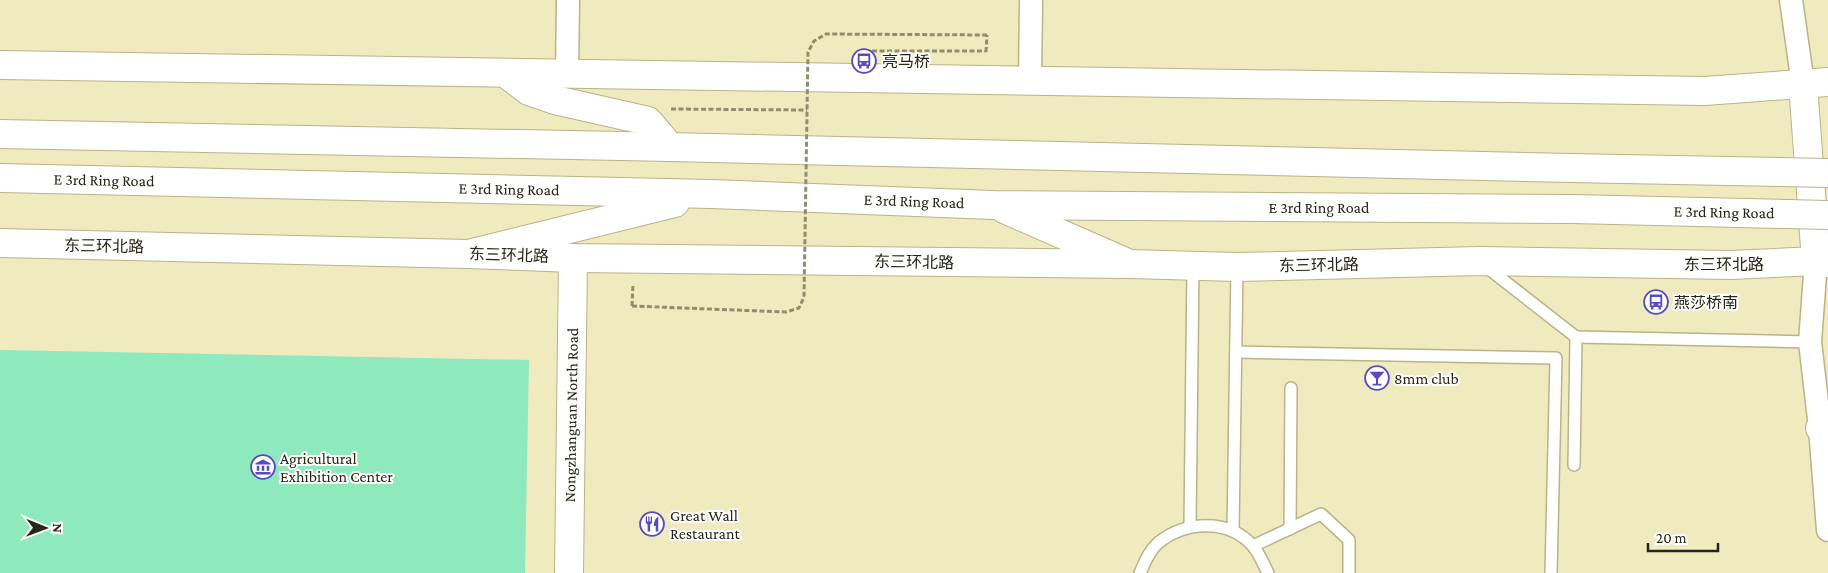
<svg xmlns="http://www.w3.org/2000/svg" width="1828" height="573" font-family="'Crimson Pro','Noto Sans SC',serif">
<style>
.green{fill:#8ee9bd}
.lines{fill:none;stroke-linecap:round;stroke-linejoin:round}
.lane-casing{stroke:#b8b389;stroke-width:14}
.street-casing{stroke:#b8b389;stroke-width:25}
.secondary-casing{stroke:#b8b389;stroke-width:30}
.highway-casing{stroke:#b8b389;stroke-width:30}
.path{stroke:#918d6e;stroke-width:3;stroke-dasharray:5 2.5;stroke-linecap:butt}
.lane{stroke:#fff;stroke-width:11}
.street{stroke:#fff;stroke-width:22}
.secondary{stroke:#fff;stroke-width:28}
.highway{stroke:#fff;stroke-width:28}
.highway-bridge-casing{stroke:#b8b389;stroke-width:30;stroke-linecap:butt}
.path-bridge{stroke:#918d6e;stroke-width:3;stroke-dasharray:5 2.5;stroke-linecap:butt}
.highway-bridge{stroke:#fff;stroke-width:28}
.labels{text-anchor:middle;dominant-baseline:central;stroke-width:4;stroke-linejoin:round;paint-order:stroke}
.poi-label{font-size:16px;fill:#272514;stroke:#fff;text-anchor:start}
.street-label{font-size:16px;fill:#272514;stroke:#fff}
</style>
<rect width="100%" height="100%" fill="#f0ebbf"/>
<path class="green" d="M0,350l529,10 -4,213h-525z"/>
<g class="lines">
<g class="lane-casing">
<g id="lane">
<path d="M1485,266l91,71 -2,128"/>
<path d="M1576,337l234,5"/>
<path d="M1236,352l320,6 -5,215"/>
<path d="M1190,526l3,-260"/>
<path d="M1290,529l1,-141"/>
<path d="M1233,531l4,-264"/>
<path d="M1253,546l68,-32 28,26v33"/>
<path d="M1140,573c5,-11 9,-22 18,-30 27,-22 70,-25 95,3 6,7 11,19 15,27"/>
</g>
</g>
<g class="street-casing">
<g id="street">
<path d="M1791,0l12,84"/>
<path d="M567,74l1,-74"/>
<path d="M1030,81l1,-81"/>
<path d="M1816,261l-6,81 10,86 8,102"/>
</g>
</g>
<g class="secondary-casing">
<g id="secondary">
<path d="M0,65l1705,26 123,-9"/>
<path d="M1803,84l13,177"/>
<path d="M0,243l468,11 105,4 557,6 107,3 242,-6 252,4 85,-4 12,2"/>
<path d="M1820,428l8,-10"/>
<path d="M569,573l4,-315"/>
</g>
</g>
<g class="highway-casing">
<g id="highway">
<path d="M505,73l24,18 26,9 93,21 22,26"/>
<path d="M0,134l670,13 901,21"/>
<path d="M0,178l711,16 282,11 579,4"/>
<path d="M1004,209l126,55"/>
<path d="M468,254l207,-51"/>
</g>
</g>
<g class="path">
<path d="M872,51h114"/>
<path d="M986,52l1,-17"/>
<path d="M671,109l136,1"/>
<path d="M632,306l1,-22"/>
</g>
<use href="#lane" class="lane"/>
<use href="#street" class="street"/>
<use href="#secondary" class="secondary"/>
<use href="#highway" class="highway"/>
<g class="highway-bridge-casing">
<g id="highway-bridge">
<path d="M1571,168l257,5"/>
<path d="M1572,209l256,6"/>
</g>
</g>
<path class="path-bridge" d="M632,306l154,6 13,-4 5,-11 4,-245 6,-11 12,-7 161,1"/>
<use href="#highway-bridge" class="highway-bridge"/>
</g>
<defs>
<g id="bus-ring" transform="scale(1.25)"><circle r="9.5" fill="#fff" stroke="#574ac2" stroke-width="1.5"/><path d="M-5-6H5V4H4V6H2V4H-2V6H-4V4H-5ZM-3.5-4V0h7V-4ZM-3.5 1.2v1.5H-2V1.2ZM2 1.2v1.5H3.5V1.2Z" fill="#574ac2"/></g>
<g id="bar-ring" transform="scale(1.25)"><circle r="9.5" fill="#fff" stroke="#574ac2" stroke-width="1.5"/><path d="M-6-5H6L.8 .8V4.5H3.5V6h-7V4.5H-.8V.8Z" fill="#574ac2"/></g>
<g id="museum-ring" transform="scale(1.25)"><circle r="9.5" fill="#fff" stroke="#574ac2" stroke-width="1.5"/><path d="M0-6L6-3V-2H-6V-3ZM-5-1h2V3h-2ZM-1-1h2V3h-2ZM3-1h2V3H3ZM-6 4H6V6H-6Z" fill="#574ac2"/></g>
<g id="restaurant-ring" transform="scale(1.25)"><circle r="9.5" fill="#fff" stroke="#574ac2" stroke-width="1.5"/><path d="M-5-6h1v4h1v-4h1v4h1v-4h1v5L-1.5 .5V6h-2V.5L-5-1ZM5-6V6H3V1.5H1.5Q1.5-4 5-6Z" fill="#574ac2"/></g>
</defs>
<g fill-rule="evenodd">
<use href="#bus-ring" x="864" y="61"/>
<use href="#bus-ring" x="1656" y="302"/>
<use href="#bar-ring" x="1377" y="378"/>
<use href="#museum-ring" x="263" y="467"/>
<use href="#restaurant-ring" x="652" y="524"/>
</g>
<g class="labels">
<g class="poi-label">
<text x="882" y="61">亮马桥</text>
<text x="1674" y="302">燕莎桥南</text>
<text x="1394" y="378">8mm club</text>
<text x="280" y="458">Agricultural<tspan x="280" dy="18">Exhibition Center</tspan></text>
<text x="670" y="515">Great Wall<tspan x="670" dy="18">Restaurant</tspan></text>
</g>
<g class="street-label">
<text transform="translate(104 180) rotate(1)">E 3rd Ring Road</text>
<text transform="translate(509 189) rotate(1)">E 3rd Ring Road</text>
<text transform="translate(914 201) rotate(2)">E 3rd Ring Road</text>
<text x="1319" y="207">E 3rd Ring Road</text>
<text transform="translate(1724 212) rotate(1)">E 3rd Ring Road</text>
<text transform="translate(104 246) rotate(1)">东三环北路</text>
<text transform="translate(509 255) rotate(2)">东三环北路</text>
<text transform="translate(914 262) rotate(1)">东三环北路</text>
<text x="1724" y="264">东三环北路</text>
<text transform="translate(1319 265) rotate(-1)">东三环北路</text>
<text transform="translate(571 415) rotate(-89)">Nongzhanguan North Road</text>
</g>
</g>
<g transform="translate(45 528) rotate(91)" stroke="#ffffff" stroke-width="4" paint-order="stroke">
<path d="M0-4L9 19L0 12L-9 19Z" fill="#272514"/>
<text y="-8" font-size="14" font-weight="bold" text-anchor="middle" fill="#272514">N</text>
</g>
<path d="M1648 543v8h70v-8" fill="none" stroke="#272514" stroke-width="2.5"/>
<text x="1656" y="543" font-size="15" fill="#272514" stroke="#ffffff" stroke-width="4" paint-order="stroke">20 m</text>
</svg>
